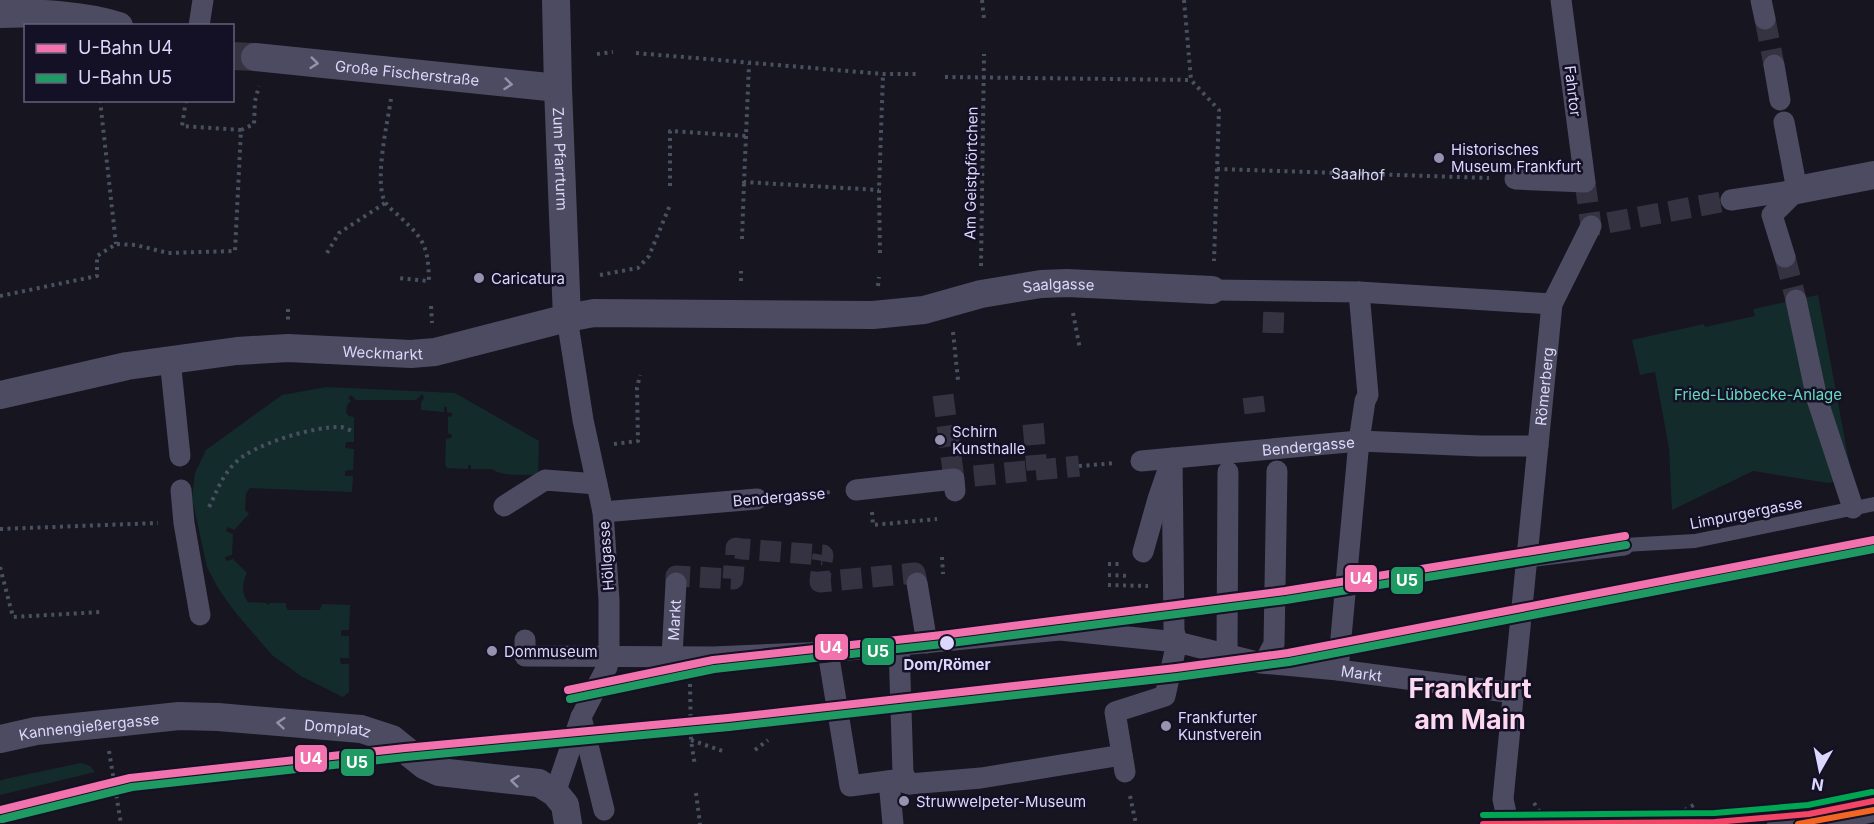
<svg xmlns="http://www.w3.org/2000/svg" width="1874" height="824" font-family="Inter,sans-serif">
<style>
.green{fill:#142b2c}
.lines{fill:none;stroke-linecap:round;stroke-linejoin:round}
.pedestrian-tunnel{stroke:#353241;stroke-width:21;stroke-dasharray:21 10;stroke-linecap:butt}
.minor-tunnel{stroke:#353241;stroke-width:28;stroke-dasharray:28 14;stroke-linecap:butt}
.path{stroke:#47515f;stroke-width:4;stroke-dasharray:3 4.5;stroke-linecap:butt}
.service{stroke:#4d4b61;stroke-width:14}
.pedestrian{stroke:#4d4b61;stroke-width:21}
.minor{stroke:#4d4b61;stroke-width:28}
.tram-1-casing{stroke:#141025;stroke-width:10}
.tram-2-casing{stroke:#141025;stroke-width:10}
.tram-3-casing{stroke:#141025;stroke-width:10}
.tram-1{stroke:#f34667;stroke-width:6}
.tram-2{stroke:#f26522;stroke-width:6}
.tram-3{stroke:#00a651;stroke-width:6}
.metro-1-casing{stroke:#141025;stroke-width:12}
.metro-2-casing{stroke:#141025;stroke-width:12}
.metro-1{stroke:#f172ac;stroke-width:8}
.metro-2{stroke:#209a63;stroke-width:8}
.oneway{stroke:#9491ae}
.poi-dot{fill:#9793af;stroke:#141025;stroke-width:2}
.stop-dot{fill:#dcd7fc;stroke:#141025;stroke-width:2}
.labels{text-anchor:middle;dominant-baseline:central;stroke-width:5;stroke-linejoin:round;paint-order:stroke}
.street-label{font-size:15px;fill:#dcd7fc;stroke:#141025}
.poi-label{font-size:15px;fill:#dcd7fc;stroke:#141025;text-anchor:start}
.park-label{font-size:15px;fill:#67d8be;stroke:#141025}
.stop-label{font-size:15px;font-weight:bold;fill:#dcd7fc;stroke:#141025}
.town-label{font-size:27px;font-weight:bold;fill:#fdd9ef;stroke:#141025}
.line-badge{stroke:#141025;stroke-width:2}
.badge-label{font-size:16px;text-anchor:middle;font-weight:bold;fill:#fff}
</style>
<rect width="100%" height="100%" fill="#171520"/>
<g class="green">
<path d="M1818,295l34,183 -24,5 -75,-12 -81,39 -3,-62 -14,-76 -15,3 -8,-35 72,-16 1,3 50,-11 -2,-7z"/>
<path d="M327,387l128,6 84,48 -1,34c-14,-1 -36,2 -46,-6h-21v-4h-3v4l-21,-1 -2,-4 1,-25 5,-1 1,-3 -4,-2v-17l4,1v-4l-5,-1v-5h-3v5l-23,-2v-8l3,-4 -2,-4 -6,6h-60l-5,-5 -3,3 3,3 -4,4 -1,8 3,3 5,1v25h-8l-1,6 9,1 -1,21 -8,1v5h8l-1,16 -102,-4 -4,5 -1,17 4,4 -15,16 -6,-3 -2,4 7,3 -1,21 -7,2 1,4 7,-2 14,14c-5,10 -6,20 1,29l18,1 2,2 2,-2h16v4l2,3h32l2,-6 28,1 -1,25h-8v6h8v22h-9l1,6h8v28l-6,5 -42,-21 -29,-21 -37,-43 -17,-24 -11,-21 -15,-69 3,-25 11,-23 76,-55z"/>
<path d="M81,763l9,3 5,6 -95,23v-14l5,-2z"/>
</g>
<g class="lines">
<g class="pedestrian-tunnel">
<path d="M1765,19l9,46"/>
<path d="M1585,182l6,44 140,-26"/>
<path d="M1785,257l11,43"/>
<path d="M1273,333l1,-28"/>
<path d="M943,395l11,84"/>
<path d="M1253,397l2,16"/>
<path d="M1033,424l4,46"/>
<path d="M974,476l105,-10"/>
<path d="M736,555v-7l6,1 81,6 -1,6"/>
<path d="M821,572l-1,10 95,-9 2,10"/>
<path d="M676,583v-7l57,3 1,-13"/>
</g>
<path class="minor-tunnel" d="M232,56l23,1"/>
<g class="path">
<path d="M982,0l2,19"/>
<path d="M1184,0l7,80 28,30 -5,151"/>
<path d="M636,53l247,21h36"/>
<path d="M597,54l16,-2"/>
<path d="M945,77l246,3"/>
<path d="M391,99c-4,26 -16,78 -7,101 3,7 11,12 16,17 25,23 28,30 29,64l-31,-3"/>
<path d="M100,100l16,144"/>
<path d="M241,130l13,-6 1,-23 4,-15"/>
<path d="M746,136l-2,46 135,8"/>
<path id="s1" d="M1217,169l272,9"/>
<path d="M670,186v-55l76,5 3,-72"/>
<path d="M742,239l2,-57"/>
<path d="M327,253l12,-20 46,-30"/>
<path d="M880,253l-1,-63 4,-116"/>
<path d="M981,266l3,-212"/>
<path d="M600,275l38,-7 11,-12 21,-51"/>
<path d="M741,281v-10"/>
<path d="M878,286l1,-9"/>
<path d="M0,296l97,-20v-20l19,-12 20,1 32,8 67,-2 6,-121 -59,-4 4,-26"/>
<path d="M431,306l1,17"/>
<path d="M288,309v11"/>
<path d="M1073,313l7,36"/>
<path d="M953,332l5,48"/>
<path d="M614,444l24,-3 -1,-53 3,-13"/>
<path d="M1079,466l37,-3"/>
<path d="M782,497l49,-5"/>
<path d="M209,507c8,-16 13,-31 26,-44 18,-19 80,-37 106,-36 4,1 9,3 13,5"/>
<path d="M872,512l1,13 64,-6"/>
<path d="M0,529l158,-6"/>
<path d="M942,557l1,17"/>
<path d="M1108,564h14"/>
<path d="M0,567l13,50 88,-5"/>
<path d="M1108,575l22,1"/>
<path d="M1108,585l40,1"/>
<path d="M690,684l1,56 4,26"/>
<path d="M691,740l34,12"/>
<path d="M755,750l13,-10"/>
<path d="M109,751l12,73"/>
<path d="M696,793l4,31"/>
<path d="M1130,796l6,28"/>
<path d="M1534,803l8,12"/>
<path d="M1678,814l19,-11"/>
</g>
<path class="service" d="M1624,545l71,-4 179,-37"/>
<g class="pedestrian">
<path d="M1761,0l4,19"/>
<path d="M199,26l4,-26"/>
<path d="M1774,65l6,35"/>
<path d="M1784,122l13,68"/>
<path d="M1515,179l70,3 -24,-182"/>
<path d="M1731,200l66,-10"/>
<path d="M1785,257l-13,-42 25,-25"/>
<path d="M1212,290l147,2 193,12"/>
<path d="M1796,300l21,99 36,109"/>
<path d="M170,359l10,97"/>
<path id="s2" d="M1172,458l2,173 3,11 84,21 77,7 176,23"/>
<path id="s3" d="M1141,461l218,-20 121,5h58"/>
<path d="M181,490l3,33 16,92"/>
<path d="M856,490l98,-11 1,12"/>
<path d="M504,506l41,-26 52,4"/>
<path d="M603,512l154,-13"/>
<path d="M1143,552l15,-53 9,-26"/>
<path d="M1527,557l97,-12"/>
<path d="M917,583l10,60"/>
<path d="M525,640v16l188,1 115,-5 232,-22 117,12 -12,54 -50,16 10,60"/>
<path d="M899,646l4,127 6,11"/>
<path d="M828,652l22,134 45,-6 14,4 72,-6 141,-23"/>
<path d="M1227,654l1,-182"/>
<path id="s4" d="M672,656l4,-73"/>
<path d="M1264,663l10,-19 3,-173"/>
<path d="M1338,670l21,-229 6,-40 3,-6 -9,-103"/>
<path d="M581,717l23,93"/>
<path d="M889,781l4,43"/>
<path d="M555,793l26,-76 26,-50 2,-11v-56l-6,-88 -20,-92 -16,-102"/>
<path id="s5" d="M1507,818l-4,-19 49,-495 39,-78"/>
</g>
<g class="minor">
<path id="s6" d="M556,0l2,88 9,230"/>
<path d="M0,14c36,-2 85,1 119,12"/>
<path id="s7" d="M255,57l303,31"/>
<path d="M1797,190l77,-15"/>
<path id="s8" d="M0,395l127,-29 110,-15 51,-3 123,6 24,-2 132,-34 27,-5 279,2 51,-5 57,-16 60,-10 26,-1 145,7"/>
<path id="s9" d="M0,739l36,-8 87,-9 56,-6 39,1 143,12 31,10 32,26 15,7 100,11 16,10 10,12 3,19"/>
<path d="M1781,824l29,-3 64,-13"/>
</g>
<g class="tram-1-casing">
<path id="tram-1" d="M1483,824l232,-2 94,-8 65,-13"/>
</g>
<g class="tram-2-casing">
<path id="tram-2" d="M1798,824l76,-14"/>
</g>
<g class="tram-3-casing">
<path id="tram-3" d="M1483,815l232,-2 93,-8 64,-13"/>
</g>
<use href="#tram-1" class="tram-1"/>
<use href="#tram-2" class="tram-2"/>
<use href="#tram-3" class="tram-3"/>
<g class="metro-1-casing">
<g id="metro-1">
<path d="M568,690l145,-30 229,-25 343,-44 340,-55"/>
<path d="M0,810l130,-32 275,-30 323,-30 448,-50 112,-15 586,-113"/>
</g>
</g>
<g class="metro-2-casing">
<g id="metro-2">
<path d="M570,699l144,-30 229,-25 343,-44 340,-55"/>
<path d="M2,819l130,-32 274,-30 323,-30 448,-50 112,-15 585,-113"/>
</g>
</g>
<use href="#metro-1" class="metro-1"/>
<use href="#metro-2" class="metro-2"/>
</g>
<defs><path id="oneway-chevron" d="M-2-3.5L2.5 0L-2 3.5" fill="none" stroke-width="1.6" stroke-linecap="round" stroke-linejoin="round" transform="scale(1.5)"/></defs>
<g class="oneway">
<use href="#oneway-chevron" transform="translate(314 63) rotate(6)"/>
<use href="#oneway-chevron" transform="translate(508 84) rotate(6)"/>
<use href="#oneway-chevron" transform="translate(281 723) rotate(-175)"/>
<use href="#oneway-chevron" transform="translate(515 781) rotate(-174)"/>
</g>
<g class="poi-dot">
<circle cx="1439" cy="158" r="6"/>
<circle cx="479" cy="278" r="6"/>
<circle cx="940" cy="440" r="6"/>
<circle cx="492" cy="651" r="6"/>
<circle cx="1166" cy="726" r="6"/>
<circle cx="904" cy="801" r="6"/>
</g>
<circle class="stop-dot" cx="947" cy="643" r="8"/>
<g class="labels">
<g class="street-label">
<text stroke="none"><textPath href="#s7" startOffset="153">Große Fischerstraße</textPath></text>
<text transform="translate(1573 91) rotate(83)">Fahrtor</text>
<text stroke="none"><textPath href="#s6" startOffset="159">Zum Pfarrturm</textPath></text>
<text transform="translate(971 173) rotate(-89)">Am Geistpförtchen</text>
<text stroke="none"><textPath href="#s1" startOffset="141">Saalhof</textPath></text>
<text stroke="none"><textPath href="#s8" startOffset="1071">Saalgasse</textPath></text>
<text stroke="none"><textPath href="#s8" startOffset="387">Weckmarkt</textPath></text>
<text stroke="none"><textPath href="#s5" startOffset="434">Römerberg</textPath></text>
<text stroke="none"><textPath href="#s3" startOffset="168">Bendergasse</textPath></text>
<text transform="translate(779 497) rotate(-5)">Bendergasse</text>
<text transform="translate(1746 513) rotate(-11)">Limpurgergasse</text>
<text transform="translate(606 556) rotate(-94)">Höllgasse</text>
<text stroke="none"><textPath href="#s4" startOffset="36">Markt</textPath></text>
<text stroke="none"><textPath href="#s2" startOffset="372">Markt</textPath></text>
<text stroke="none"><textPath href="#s9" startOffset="90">Kannengießergasse</textPath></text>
<text stroke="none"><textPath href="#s9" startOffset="340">Domplatz</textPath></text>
</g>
<g class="poi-label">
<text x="1451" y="149">Historisches<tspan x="1451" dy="17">Museum Frankfurt</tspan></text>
<text x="491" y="278">Caricatura</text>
<text x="952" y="431">Schirn<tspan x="952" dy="17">Kunsthalle</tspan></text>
<text x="504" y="651">Dommuseum</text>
<text x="1178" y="717">Frankfurter<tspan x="1178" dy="17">Kunstverein</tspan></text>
<text x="916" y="801">Struwwelpeter-Museum</text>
</g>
<g class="park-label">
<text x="1758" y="394">Fried-Lübbecke-Anlage</text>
</g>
<g class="stop-label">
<text x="947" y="664">Dom/Römer</text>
</g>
<g class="town-label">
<text x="1470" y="688">Frankfurt<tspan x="1470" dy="31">am Main</tspan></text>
</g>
</g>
<g class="line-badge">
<rect x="1344" y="564" width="34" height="29" rx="6" fill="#f172ac"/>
<rect x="1390" y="566" width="34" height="29" rx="6" fill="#209a63"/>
<rect x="814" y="633" width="35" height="28" rx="6" fill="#f172ac"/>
<rect x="861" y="637" width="34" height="29" rx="6" fill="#209a63"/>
<rect x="294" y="744" width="34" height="29" rx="6" fill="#f172ac"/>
<rect x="340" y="748" width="35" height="29" rx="6" fill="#209a63"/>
</g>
<g class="badge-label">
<text x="1361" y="584">U4</text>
<text x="1407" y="586">U5</text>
<text x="831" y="653">U4</text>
<text x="878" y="657">U5</text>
<text x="311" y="764">U4</text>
<text x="357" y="768">U5</text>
</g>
<rect x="24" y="24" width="210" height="78" fill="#141025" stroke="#64607b" stroke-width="1.5"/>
<rect x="36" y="44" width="30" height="9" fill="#f172ac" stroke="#64607b" stroke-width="1.5"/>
<text x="78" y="54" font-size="18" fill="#dcd7fc">U-Bahn U4</text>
<rect x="36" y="74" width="30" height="9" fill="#209a63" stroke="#64607b" stroke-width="1.5"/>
<text x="78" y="84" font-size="18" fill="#dcd7fc">U-Bahn U5</text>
<g transform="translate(1820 770) rotate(189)" stroke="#141025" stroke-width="4.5" paint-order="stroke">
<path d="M0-4.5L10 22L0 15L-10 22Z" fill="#dcd7fc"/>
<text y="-9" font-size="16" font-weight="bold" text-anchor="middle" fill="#dcd7fc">N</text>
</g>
</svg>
